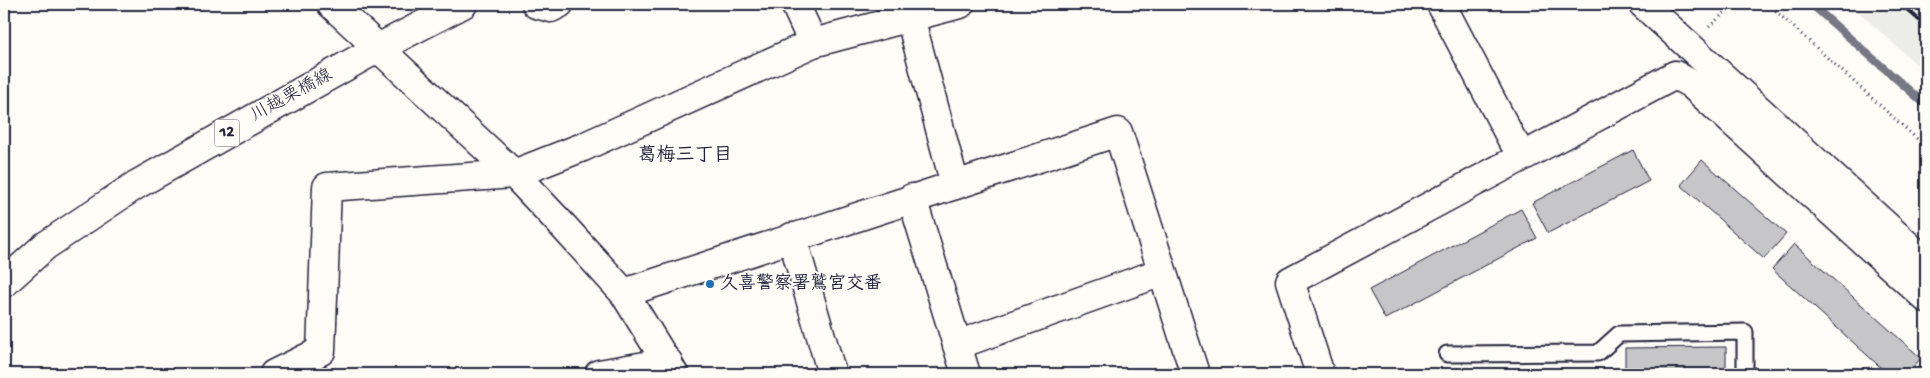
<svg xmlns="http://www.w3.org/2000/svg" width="1930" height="378" font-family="'Gochi Hand','Klee One',sans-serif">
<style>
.built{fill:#ecece9}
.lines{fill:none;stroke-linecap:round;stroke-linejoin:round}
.stream{stroke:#787885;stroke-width:8}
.building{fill:#c6c6c8;stroke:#22223b}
.service-casing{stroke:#22223b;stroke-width:19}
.minor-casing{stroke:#22223b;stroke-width:31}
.tertiary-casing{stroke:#22223b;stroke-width:31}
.primary-casing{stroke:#22223b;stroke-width:31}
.path{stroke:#22223b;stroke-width:3;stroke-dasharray:1 4;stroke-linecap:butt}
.service{stroke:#fdfcf7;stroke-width:15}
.minor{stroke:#fdfcf7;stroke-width:28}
.tertiary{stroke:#fdfcf7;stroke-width:28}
.primary{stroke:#fdfcf7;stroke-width:28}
.rail{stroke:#22223b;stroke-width:4}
.poi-dot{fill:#1f6fb2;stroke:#fdfcf7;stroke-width:2}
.labels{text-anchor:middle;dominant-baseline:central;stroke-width:4;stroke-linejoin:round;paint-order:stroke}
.shield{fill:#fdfcf7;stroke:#646373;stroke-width:1}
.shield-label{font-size:16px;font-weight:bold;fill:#22223b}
.street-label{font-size:18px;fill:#22223b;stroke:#fdfcf7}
.poi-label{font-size:18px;font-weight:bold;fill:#22223b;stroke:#fdfcf7;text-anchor:start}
.neighbourhood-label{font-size:19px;font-weight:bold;fill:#22223b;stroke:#fdfcf7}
</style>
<rect width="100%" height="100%" fill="#fdfcf7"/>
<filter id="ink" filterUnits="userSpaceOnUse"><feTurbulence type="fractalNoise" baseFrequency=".02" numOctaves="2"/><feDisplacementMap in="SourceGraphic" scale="10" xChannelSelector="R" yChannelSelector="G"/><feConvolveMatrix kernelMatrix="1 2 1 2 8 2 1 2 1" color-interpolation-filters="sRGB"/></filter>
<g filter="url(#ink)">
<path class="built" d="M1850,4h76v69z"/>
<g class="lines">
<path class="stream" d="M1811,4l115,101"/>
</g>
<g class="building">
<path d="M1633,150l16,31 -101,52 -16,-30z"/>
<path d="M1702,160l84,74 -22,25 -83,-74z"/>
<path d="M1521,209l16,29 -152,81 -16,-29z"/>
<path d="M1794,244l127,114 -14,16h-19l-116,-105z"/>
<path d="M1726,347v27h-101v-26z"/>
<path d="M1491,372l104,1 -1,1h-103z"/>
</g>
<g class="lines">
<g class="service-casing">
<path id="service" d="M1447,354l151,-1 21,-19 126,-2v42"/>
</g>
<g class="minor-casing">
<g id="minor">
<path d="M536,4l15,4 8,-4"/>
<path d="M795,4l18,39"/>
<path d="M1441,4l70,134 12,18"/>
<path d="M1643,4l283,258"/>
<path d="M910,17l45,168"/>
<path d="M912,198l54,176"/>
<path d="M792,237l40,137"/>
<path d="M624,293l494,-161 77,242"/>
<path d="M957,345l205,-73"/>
<path d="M274,374l47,-23 6,-164 187,-13 69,-27 230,-104 147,-39"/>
<path d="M599,374l69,-12"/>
<path d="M1320,374l-30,-93 385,-206 16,9 235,214"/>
</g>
</g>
<g class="tertiary-casing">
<path id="tertiary" d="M331,4l183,170 49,52 61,67 50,81"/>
</g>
<g class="primary-casing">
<path id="primary" d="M4,283l41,-37 91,-61 244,-138 83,-43"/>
</g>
<g class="path">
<path d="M1768,4l158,143"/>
<path d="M1709,27l25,-23"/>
</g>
<use href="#service" class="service"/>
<use href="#minor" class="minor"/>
<use href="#tertiary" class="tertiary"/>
<use href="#primary" class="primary"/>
<path class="rail" d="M1901,4l25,22"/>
</g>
</g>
<circle class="poi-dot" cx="710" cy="284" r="5"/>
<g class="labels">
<rect class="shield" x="214.5" y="119.5" width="25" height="27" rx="4"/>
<g class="shield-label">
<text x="227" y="133">12</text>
</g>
<g class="street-label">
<text transform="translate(292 96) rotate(-29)">川越栗橋線</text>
</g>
<g class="poi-label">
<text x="720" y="284">久喜警察署鷲宮交番</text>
</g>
<g class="neighbourhood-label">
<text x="685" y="156">葛梅三丁目</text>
</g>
</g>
<rect width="1930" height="378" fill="none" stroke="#fdfcf7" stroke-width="20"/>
<rect x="10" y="10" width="1910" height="358" fill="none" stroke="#22223b" stroke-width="2" filter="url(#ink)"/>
</svg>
